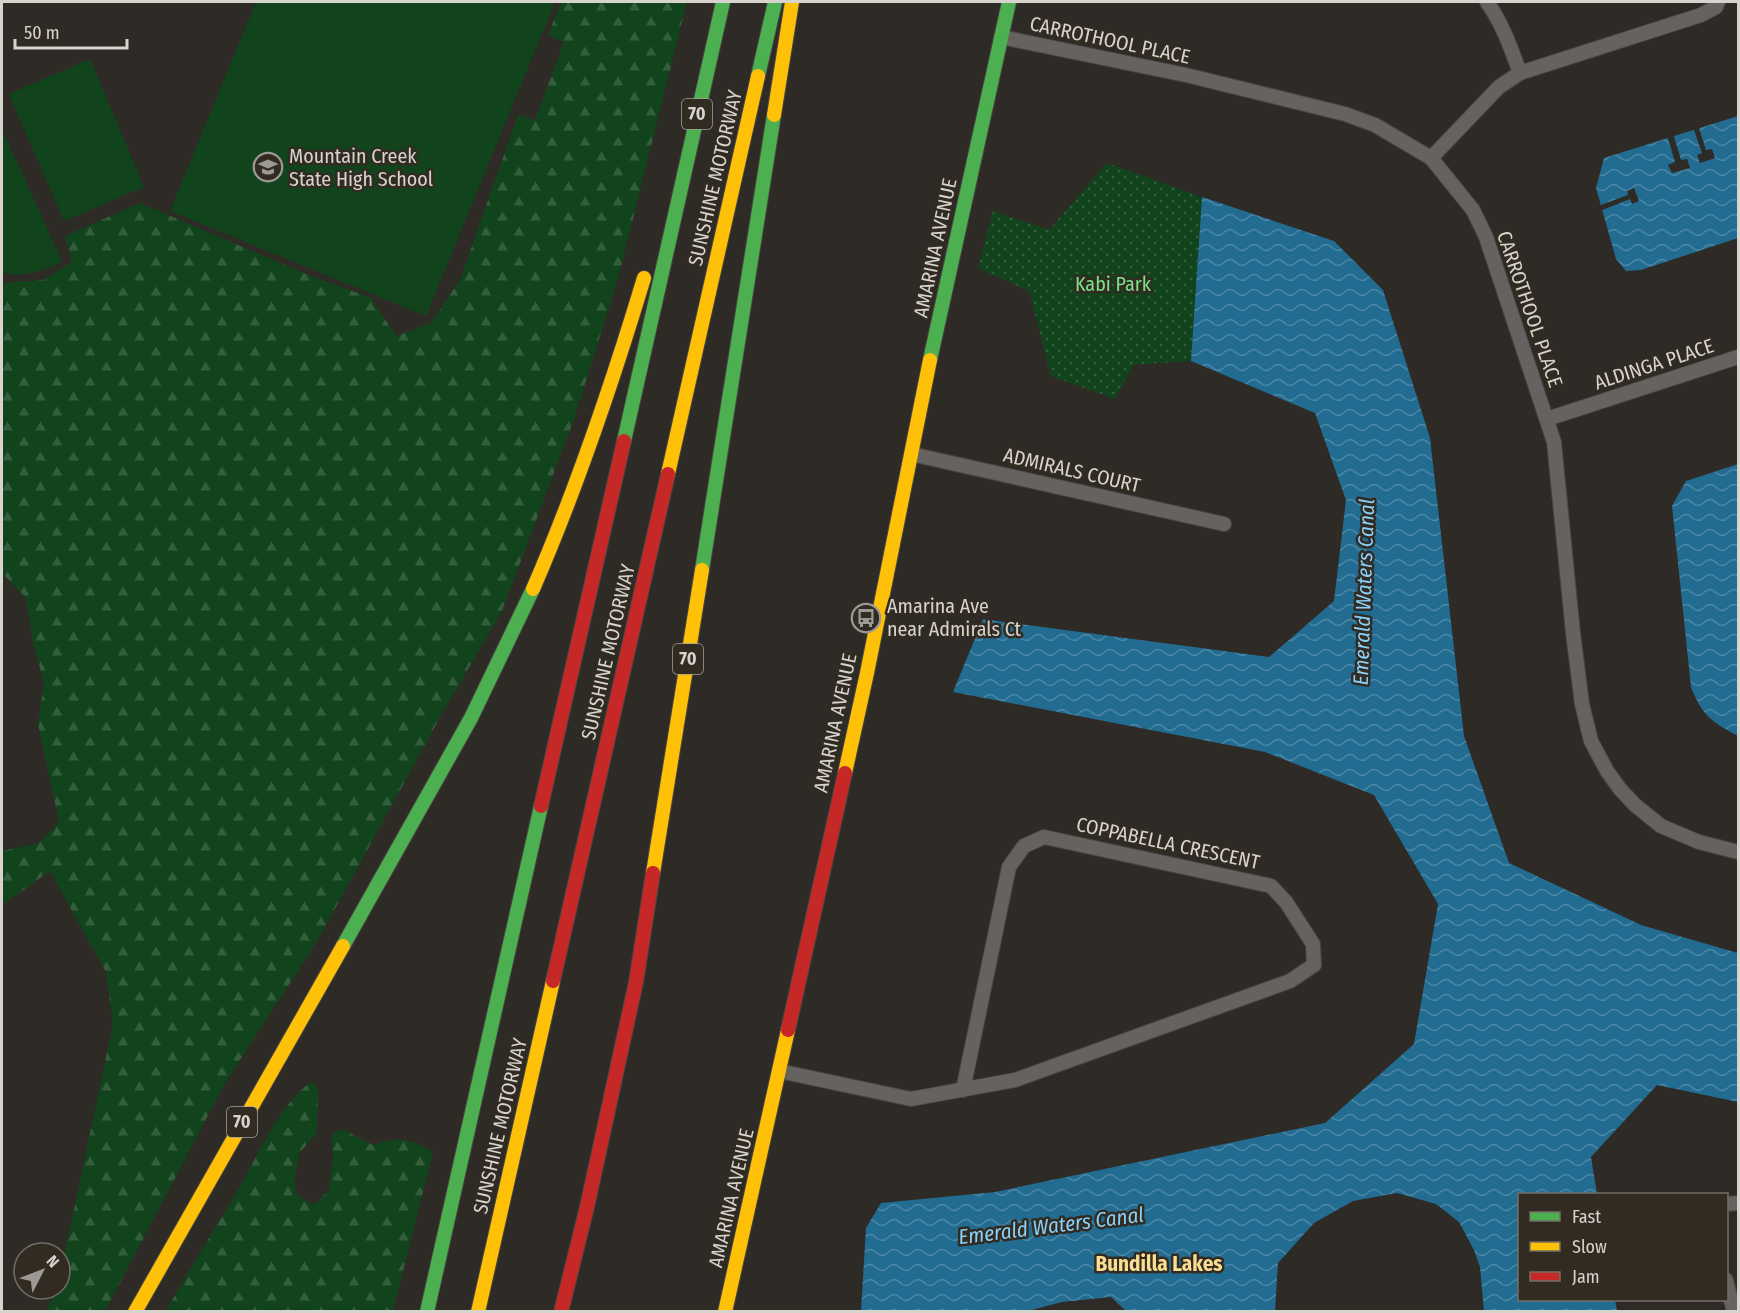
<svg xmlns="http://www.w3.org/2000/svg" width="1740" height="1313" font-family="'Fira Sans Condensed',sans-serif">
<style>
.green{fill:url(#green-dots)}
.forest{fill:url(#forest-firs)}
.pitch{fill:#11441c}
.water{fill:url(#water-waves)}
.pier{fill:#2e2a26}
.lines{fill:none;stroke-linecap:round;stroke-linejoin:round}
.street-casing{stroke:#484541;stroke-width:16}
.fast-casing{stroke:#484541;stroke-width:16}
.slow-casing{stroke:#484541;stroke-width:16}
.jam-casing{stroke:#484541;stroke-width:16}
.street{stroke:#65625f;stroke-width:14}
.fast{stroke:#4caf50;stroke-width:14}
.slow{stroke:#ffc107;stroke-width:14}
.jam{stroke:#c62828;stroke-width:14}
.labels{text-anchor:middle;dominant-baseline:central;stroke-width:5;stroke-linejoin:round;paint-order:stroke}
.shield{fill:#312b22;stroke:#a5a19a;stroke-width:1.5}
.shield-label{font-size:18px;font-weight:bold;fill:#d7d3cd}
.street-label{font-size:20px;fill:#d7d3cd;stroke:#312b22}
.poi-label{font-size:20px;fill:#d7d3cd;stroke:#312b22;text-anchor:start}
.park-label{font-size:20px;fill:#7be189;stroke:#312b22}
.water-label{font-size:21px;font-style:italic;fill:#89d0fb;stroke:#312b22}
.neighbourhood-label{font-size:21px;font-weight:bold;fill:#fadd91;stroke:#312b22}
</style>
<defs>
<pattern id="green-dots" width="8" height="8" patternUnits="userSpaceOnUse" patternTransform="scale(1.5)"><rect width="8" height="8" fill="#11441c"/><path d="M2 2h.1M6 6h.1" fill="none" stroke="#335e3c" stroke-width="1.8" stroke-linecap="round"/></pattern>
<pattern id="forest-firs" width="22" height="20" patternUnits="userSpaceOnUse" patternTransform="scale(1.5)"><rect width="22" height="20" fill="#11441c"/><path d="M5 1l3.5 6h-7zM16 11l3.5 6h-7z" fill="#335e3c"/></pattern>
<pattern id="water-waves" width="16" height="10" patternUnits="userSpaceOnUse" patternTransform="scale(1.5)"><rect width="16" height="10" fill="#226c92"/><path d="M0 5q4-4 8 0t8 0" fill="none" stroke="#4c87a5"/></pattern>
</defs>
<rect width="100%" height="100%" fill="#2e2a26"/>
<path class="green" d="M1107,163l95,34 -11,164 -58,4 -18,34 -64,-23 -22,-85 -51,-23 15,-57 56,19z"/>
<g class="forest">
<path d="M561,2h126l-69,277 -44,140 -72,192 -59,101 -127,231 -91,140 -120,228h-58l8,-22h5v-13l53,-252 -7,-52 -56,-101 -48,34v-54l37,-8 20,-21 -21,-98 6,-41 -11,-40 -7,-45 -24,-25v-290l41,-3 29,-18 -7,-26 75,-33 166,71 65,24 25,38 35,-13 29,-43 58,-165 17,5 29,-78 -16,-7z"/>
<path d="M311,1082l7,7 -1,44 -17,19 -6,26 3,17 17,10 15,-15 4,-35 -2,-20 11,-6 31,16c24,-9 39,-6 60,7l-40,159h-227c23,-42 49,-81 73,-123 21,-36 38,-80 72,-106z"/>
</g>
<g class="pitch">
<path d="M256,2h299l-129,314 -256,-105z"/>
<path d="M90,59l54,128 -80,34 -55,-127z"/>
<path d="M2,129l60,132c-18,11 -39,16 -60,12z"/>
</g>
<g class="water">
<path d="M1738,116v122l-97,32 -15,1 -10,-12 -20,-71 8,-30z"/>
<path d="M1202,197l132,44 49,49 47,148 34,298 45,127 132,62 97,28v149l-81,-17 -66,72 6,37h-77v106h95l2,11h-133l-4,-44 -6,-17 -15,-28 -23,-18 -39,-11 -44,8 -39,22 -36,40 -3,48h-149l-15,-14 -49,5 -38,10 -163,-1 5,-83 15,-25 114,-11 330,-69 89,-79 24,-140 -64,-109 -109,-43 -312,-60 30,-73 286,38 65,-56 12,-101 -31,-87 -124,-52z"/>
<path d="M1738,464v272c-26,-14 -36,-20 -47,-49l-19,-181 14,-25z"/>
</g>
<g class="pier">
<path d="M1698,125l8,25 6,-1 3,9 -15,5 -3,-8 5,-2 -9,-26z"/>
<path d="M1673,133l8,27 6,-1 3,9 -18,5 -4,-8 7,-3 -8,-27z"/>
<path d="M1634,188l5,13 -7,3 -2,-5 -30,12 -2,-5 30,-11 -1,-4z"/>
</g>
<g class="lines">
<g class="street-casing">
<g id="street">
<path d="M1487,2c15,21 24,46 33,71"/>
<path d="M1001,37l185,38 159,39 30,11 56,33 42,52 13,27 68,205 19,191 9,71 9,37 16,30 13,18 15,16 26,21 38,16 39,10"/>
<path d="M1431,158l68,-71 21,-14 181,-58 15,-8 2,-5"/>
<path d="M1547,419l191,-62"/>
<path d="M911,454l313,70"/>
<path d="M779,1071l132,28 104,-19 275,-99 24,-16 -1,-21 -27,-42 -15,-16 -227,-49 -20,9 -15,21 -46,223"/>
<path d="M1726,1204l12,-1"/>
<path d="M1726,1280l8,32"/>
</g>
</g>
<g class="fast-casing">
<g id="fast">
<path d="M758,76l17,-74"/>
<path d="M930,360l79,-358"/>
<path d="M624,441l99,-439"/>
<path d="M702,570l72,-455"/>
<path d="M343,946l128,-228 62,-129"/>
<path d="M427,1312l114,-506"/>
</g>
</g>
<g class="slow-casing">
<g id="slow">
<path d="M774,115l18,-113"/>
<path d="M668,474l90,-398"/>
<path d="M533,589c44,-101 79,-205 111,-311"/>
<path d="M845,773l22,-100 63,-313"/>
<path d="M653,873l49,-303"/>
<path d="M135,1312l208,-366"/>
<path d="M478,1312l75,-331"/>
<path d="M725,1312l63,-282"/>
</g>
</g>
<g class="jam-casing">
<g id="jam">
<path d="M541,806l83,-365"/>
<path d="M553,981l115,-507"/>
<path d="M788,1030l57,-257"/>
<path d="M561,1312l26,-105 49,-225 17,-109"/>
</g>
</g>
<use href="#street" class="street"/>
<use href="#fast" class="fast"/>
<use href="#slow" class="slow"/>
<use href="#jam" class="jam"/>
</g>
<defs>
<g id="school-ring" transform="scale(1.5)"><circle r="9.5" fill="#312b22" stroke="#9c9893" stroke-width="1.5"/><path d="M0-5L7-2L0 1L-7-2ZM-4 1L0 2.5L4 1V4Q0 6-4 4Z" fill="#9c9893"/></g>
<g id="bus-ring" transform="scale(1.5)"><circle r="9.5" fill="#312b22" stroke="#9c9893" stroke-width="1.5"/><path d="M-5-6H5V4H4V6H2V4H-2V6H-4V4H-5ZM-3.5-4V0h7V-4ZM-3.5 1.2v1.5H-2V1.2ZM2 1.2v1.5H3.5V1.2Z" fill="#9c9893"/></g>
</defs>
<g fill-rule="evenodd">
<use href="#school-ring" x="268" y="167"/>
<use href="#bus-ring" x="866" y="618"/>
</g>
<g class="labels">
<g class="shield">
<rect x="682" y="99" width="30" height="30" rx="4.5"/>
<rect x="673" y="644" width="30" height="30" rx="4.5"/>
<rect x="227" y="1107" width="30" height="30" rx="4.5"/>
</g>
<g class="shield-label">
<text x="697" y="114">70</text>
<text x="688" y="659">70</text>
<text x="242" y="1122">70</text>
</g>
<g class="street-label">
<text transform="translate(1110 40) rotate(12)">CARROTHOOL PLACE</text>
<text transform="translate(715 178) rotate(-77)">SUNSHINE MOTORWAY</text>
<text transform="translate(935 248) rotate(-78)">AMARINA AVENUE</text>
<text transform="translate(1530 309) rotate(71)">CARROTHOOL PLACE</text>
<text transform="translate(1654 364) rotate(-18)">ALDINGA PLACE</text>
<text transform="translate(1072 470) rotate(13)">ADMIRALS COURT</text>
<text transform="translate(608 652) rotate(-77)">SUNSHINE MOTORWAY</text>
<text transform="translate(835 723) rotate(-78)">AMARINA AVENUE</text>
<text transform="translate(1168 843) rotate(12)">COPPABELLA CRESCENT</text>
<text transform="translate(500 1126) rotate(-77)">SUNSHINE MOTORWAY</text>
<text transform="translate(731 1198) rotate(-77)">AMARINA AVENUE</text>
</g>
<g class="poi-label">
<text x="289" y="156">Mountain Creek<tspan x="289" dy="23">State High School</tspan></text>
<text x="887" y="606">Amarina Ave<tspan x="887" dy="23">near Admirals Ct</tspan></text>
</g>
<g class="park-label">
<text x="1113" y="284">Kabi Park</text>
</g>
<g class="water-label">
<text transform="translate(1364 592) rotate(-88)">Emerald Waters Canal</text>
<text transform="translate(1051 1226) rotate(-7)">Emerald Waters Canal</text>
</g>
<g class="neighbourhood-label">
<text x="1159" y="1264">Bundilla Lakes</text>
</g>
</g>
<rect width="1740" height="1313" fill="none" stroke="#d7d3cd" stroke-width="6"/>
<rect x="1518" y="1193" width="210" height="108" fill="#312b22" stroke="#736e66" stroke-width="1.5"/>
<rect x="1530" y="1212" width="30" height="9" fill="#4caf50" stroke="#736e66" stroke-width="1.5"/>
<text x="1572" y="1223" font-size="18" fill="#d7d3cd">Fast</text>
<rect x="1530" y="1242" width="30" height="9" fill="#ffc107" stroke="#736e66" stroke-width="1.5"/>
<text x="1572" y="1253" font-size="18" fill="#d7d3cd">Slow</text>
<rect x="1530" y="1272" width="30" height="9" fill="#c62828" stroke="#736e66" stroke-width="1.5"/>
<text x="1572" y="1283" font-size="18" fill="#d7d3cd">Jam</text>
<g transform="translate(42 1271) rotate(48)"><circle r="28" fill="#312b22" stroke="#736e66" stroke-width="1.5"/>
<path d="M0-4.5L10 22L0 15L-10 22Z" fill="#9c9893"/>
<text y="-9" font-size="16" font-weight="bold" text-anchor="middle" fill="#d7d3cd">N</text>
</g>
<path d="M15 39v9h112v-9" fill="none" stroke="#d7d3cd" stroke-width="3"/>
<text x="24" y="39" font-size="18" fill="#d7d3cd" stroke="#312b22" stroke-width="4.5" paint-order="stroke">50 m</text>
</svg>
